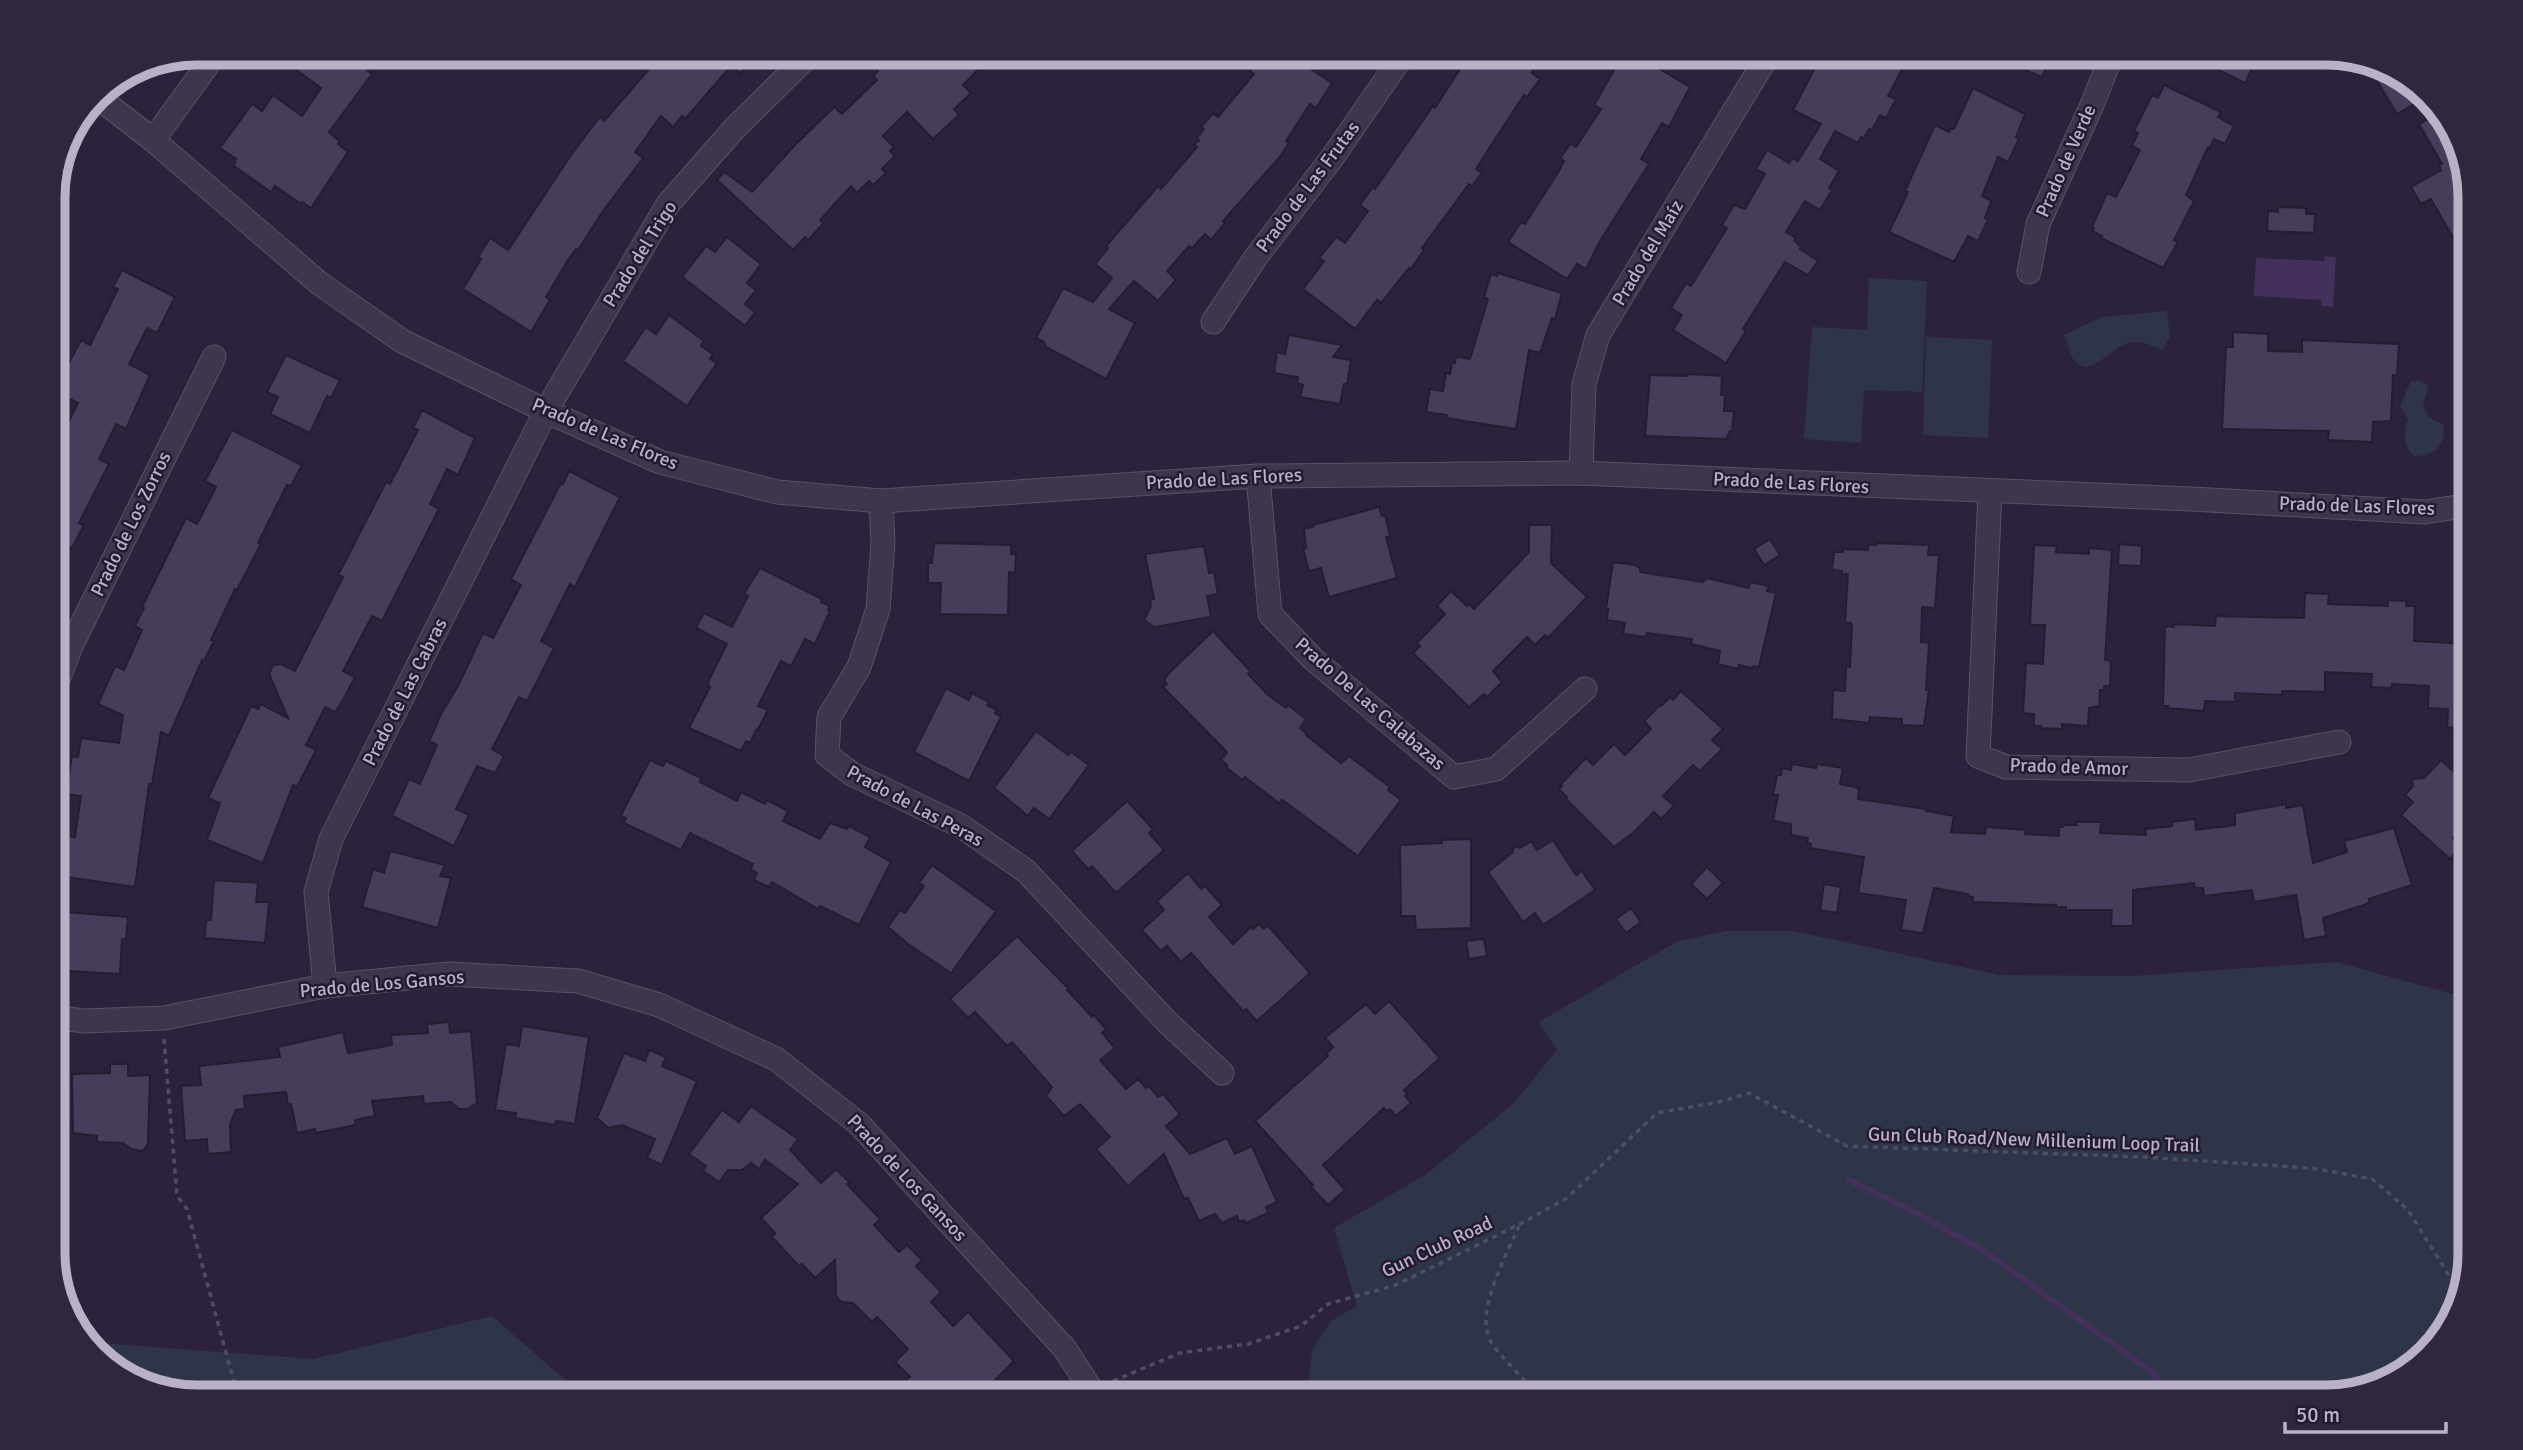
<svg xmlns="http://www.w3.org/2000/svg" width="2523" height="1450" font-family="Signika,sans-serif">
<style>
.green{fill:#2e3549}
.water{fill:#43305b}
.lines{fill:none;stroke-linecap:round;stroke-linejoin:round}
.stream{stroke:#43305b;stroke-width:6}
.building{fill:#473c59;stroke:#261d32;stroke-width:2}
.minor-casing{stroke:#5a5166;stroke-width:25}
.path{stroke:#4f4f64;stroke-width:3.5;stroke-dasharray:5 5;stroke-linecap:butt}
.minor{stroke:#3f364b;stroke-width:23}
.labels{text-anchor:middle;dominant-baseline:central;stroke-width:5;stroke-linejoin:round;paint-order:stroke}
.street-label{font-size:19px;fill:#bbb1c7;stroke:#241b30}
.rim{fill:none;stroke:#bbb1c7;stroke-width:9}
</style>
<rect width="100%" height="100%" fill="#2c223b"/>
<g class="green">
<path d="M1869,278l58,3 -5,111 -58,-2 -3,53 -57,-4 8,-112 55,3z"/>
<path d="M2167,311l3,26 -8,13c-44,-21 -41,5 -75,17 -20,-3 -15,-19 -23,-32l38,-18z"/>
<path d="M1926,337l66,3 -4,98 -65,-3z"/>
<path d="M2411,381h9l8,4 -5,20 6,13 14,6c3,21 -7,32 -29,32 -12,-12 -10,-21 -6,-37l-8,-13z"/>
<path d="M1726,931h67l207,44 132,1 204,-14 131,36 3,4v252l-19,71 -52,53 -72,19h-1020l5,-47 19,-29 26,-15 -23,-78 91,-53 88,-71 44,-54 -18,-28 139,-81z"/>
<path d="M492,1316l93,81h-388l-72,-19 -39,-36 227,17z"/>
</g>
<path class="water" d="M2325,256l11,1 -3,50 -11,-1 -1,-6 -67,-4 2,-38 68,3z"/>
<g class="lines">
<path class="stream" d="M1849,1180l67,33 67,37 169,122 20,25"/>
</g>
<g class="building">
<path d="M272,52h108l-13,18 5,4 -43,58 11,10 -2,2 10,8 -37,56 -9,-6 -1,2 -26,-18 -4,6 -37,-26 2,-7 -16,-11 32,-44 10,7 11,-16 29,21 19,-28z"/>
<path d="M664,52h98l-22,21 -8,-8 -47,54 -3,-3 -9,11 -12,-11 -26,36 8,6 -40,53 -25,39 -2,-1 -8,11 -22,37 4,3 -19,32 -68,-43 18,-30 -3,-2 12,-19 18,12 63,-95 21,-28 8,-10 4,4z"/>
<path d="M889,52h106l-32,33 8,8 -17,16 5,6 -26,24 -26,-27 -24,24 11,11 -4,4 5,5 -13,13 4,4 -13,12 -4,-4 -12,12 -6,-7 -31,34 4,3 -16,17 -3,-3 -12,13 -76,-70 7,-8 28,20 43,-47 39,-38 8,7 35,-34 -4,-4 5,-5 -4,-4z"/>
<path d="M1262,52h56l-10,15 24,16 -16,25 -6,-4 -24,37 3,2 -10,15 -56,63 2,2 -14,17 -6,-6 -13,14 -3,-2 -22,25 9,9 -18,21 -24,-20 -25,28 26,14 -29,56 -60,-32 -3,-6 -7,-3 27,-50 30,14 19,-24 -17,-14 13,-16 -2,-2 52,-60 3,3 36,-42 -3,-2 5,-5 -2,-2 7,-9 -3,-2 12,-14 5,4 36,-43 -4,-3z"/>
<path d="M1471,52h34l28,18 -1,3 8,6 -13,18 -3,-2 -34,52 -14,22 6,4 -10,13 -3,-2 -47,64 2,2 -13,19 -2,-1 -28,35 -4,-3 -22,29 -52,-40 21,-28 -5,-3 17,-21 9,6 23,-32 -8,-6 13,-18 2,2 58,-83 2,2z"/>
<path d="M1613,52h18l59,35 -21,40 -7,-4 -21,36 8,5 -49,77 -14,28 -9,-5 -10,15 -59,-37 13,-20 4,2 34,-53 5,-10 -4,-2 10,-15 6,3 25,-38 -7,-4 20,-35 -8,-5z"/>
<path d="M1823,52h88l-23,44 8,3 -10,19 -6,-3 -8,15 -3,-1 -5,9 -3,-1 -3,6 -23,-12 -15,28 19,12 -10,17 3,2 -12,20 -15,-9 -19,31 10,6 -2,2 7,7 -1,2 18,12 -10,14 -23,-13 -42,67 3,2 -20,32 -53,-33 9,-15 -11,-7 15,-25 5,3 36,-58 -5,-3 12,-20 11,4 20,-35 -9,-5 11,-19 22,13 4,-5 5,3 23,-37 -28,-14z"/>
<path d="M1981,52h72l-11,25z"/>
<path d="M2181,52h60l15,8 -11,23z"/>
<path d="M2366,63l32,9 15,14 8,14 -24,14z"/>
<path d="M2164,85l57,27 -3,5 16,9 -9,18 -11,-5 -4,9 -2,-1 -22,48 8,6 -20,39 4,2 -15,26 -62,-30 1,-2 -10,-5 2,-3 -2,-1 15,-34 9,4 24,-47 -8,-4 6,-13 -4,-2 18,-36 6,3z"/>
<path d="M1973,88l52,26 -9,23 3,2 -11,23 -10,-5 -16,39 9,5 -6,17 3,2 -10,21 -10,-5 -14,26 -65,-30 19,-40 -3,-1 30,-66 14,7 2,-4 3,1z"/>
<path d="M2439,113l12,11 19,64v44l-15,9 -24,-42 -10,5 -10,-17 30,-17 -2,-5 3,-1 -23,-40z"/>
<path d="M2278,207l28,1v6h9l-1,19 -47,-2 1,-20 10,1z"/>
<path d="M727,237l34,27 -14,19 9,7 -11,14 10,8 -10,14 -63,-49 24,-31 9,6z"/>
<path d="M122,270l53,27 -18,36 -10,-5 -18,36 21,11 -24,54 -10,-5 -17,35 10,5 -30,59 5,2 -12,23 -5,-2 -2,5 -12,-8v-110l8,4 17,-34 -24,-12 27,-51 9,5 28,-56 -5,-2z"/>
<path d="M1498,273l64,20 -7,26 -3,-1 -12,35 -11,-3 -13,79 -70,-11 1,-3 -21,-3 4,-23 13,2 3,-18 4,1 2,-11h3l1,-6 14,2 18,-60 -4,-2 7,-23 6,2z"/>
<path d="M669,315l35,26 -3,5 12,8 -3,5 7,4 -30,43 -64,-45 23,-34 10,7z"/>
<path d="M2233,332l35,2v17l34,1v-12l97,4 -2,32 -4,-1 -2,46 -18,1 -1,20 -44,-2 1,-9 -107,-2 4,-82h7z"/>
<path d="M1289,335l53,10 -9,12 18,3 -4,24h-3l-4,20 -40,-7 3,-12 -6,-2 1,-6 -24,-4 3,-21 8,2z"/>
<path d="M286,355l54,25 -9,18 -4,-2 -17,37 -40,-19 8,-17 -11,-5z"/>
<path d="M1690,374l32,2 -1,19h4l-1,16h10l-2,20h-2l-4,8 -81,-3 5,-61 37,1z"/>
<path d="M422,410l53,28 -17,37 -11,-6 -17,35 9,5 -57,112 -10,-5 -29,55 12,6 -12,23 -8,12 -10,-5 -19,38 10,5 -19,37 -4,-2 -30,78 -56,-23 13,-37 -12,-5 43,-92 7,3 3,-5 27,14 -19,-44 4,-9 8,-1 14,7 48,-94 -5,-2 9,-17 39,-76 4,2 28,-54 -5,-2z"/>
<path d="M232,430l70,35 -11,21 -4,-1 -29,58 3,1 -9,17 -15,29 -2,-1 -24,51 3,1 -10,20 -2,-1 -33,76 -8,-4 -9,52h-3l-14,103 -76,-11 5,-41 11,2 6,-41 -15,-2 6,-38 6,1 3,-19 38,5 4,-28 -25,-11 17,-38 9,4 18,-40 -7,-4 9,-18 -2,-1 44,-89 11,6 19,-37 -11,-6z"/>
<path d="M569,471l51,26 -45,90 -5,-3 -29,57 13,7 -27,53 -8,-4 -27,52 12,7 -9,17 -18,-7 -21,43 13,6 -15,31 -62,-30 17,-37 11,5 17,-39 -8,-4 13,-29 16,-26 25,-53 10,5 28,-53 -10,-6 50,-96 2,1z"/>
<path d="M1379,507l3,9 3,-1 5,21 -4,1 11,41 -68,19 -8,-29 -12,3 -6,-22 3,-1 -2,-19 9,-2v-2z"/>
<path d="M1529,525h23l-1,38 36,34 -39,41 -3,-3 -10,10 -8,-8 -34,34 9,11 -15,15 -3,-3 -15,13 -56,-54 7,-7 -3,-3 28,-29 -8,-8 14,-15 16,15 2,-2 5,5 55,-57z"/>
<path d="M1770,539l10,16 -16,10 -10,-16z"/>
<path d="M934,543l77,2v9h5l-1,19 -6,-1 -1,43 -68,-1 1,-31h-13v-20h4z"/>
<path d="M1876,543l53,2 -1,10h11l-4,53 -13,-1 -1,35 8,1 -3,47h3l-5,36 -22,-1v-6l-32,-2 -1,6 -37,-4 1,-29 12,1 1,-24h4l2,-41 -1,-3 -6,-1 3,-48h-6v-3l-10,-1 2,-18h9v-3l25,1v-5h8z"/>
<path d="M2119,544l23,2 -1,20 -23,-1z"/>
<path d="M2034,545l23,1 -1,6 33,2v-6l23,2 -7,110 6,1 -1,25h-6v4h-4l-1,16 -10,2 -1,18 -26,-2v5l-21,-1v-2h-7v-12l-11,-1 3,-50 17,1 2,-39h-15z"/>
<path d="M1204,546l5,27 5,-1 4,22 -11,2 4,21 -57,10 -10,-7 7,-14 -1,-6 4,-1 -9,-45z"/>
<path d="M1613,562l22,3 5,3v4l63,10 4,-4 42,10 1,-6 19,4 -2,5 9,2 -17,74 -6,-1 -1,2 -13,-3 -1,4 -20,-5 2,-13 -29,-7 1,-5 -45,-6 -1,4 -23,-3 2,-11 -18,-3 1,-11h-2z"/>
<path d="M760,568l62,31 -1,3 9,4 -2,4 2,1 -15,33 -10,-5 -14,27 -10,-5 -23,45 10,4 -11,21 -1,-1 -6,13 -4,-2 -5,10 -52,-23 21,-41 -2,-1 1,-6 18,-36 -31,-16 8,-15 28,14 16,-31 -4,-2z"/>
<path d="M2305,593l24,1 -1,10 60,2v-6l19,1 -1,5h9l-1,35 56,3v86l-23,-3 1,-18 -20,-1 1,-22 -37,-2v4l-21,-1 1,-13 -47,-2v20l-43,-1v4l-47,-2v9l-30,-1 -1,10 -37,-3 1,-2h-5l2,-80 9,1v-3l41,2 1,-10 88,2z"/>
<path d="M1213,631l38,41 -3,2 19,20 19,14 2,-3 18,14 -6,9 7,6 -1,1 35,28 8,-7 41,31 -2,3 13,10 -43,56 -74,-55 -2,-1 -3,3 -34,-26 -3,3 -16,-13 1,-2 -6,-5 6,-8 -64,-65 4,-3 -3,-4 4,-6z"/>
<path d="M946,688l23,12 3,-7 17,9 -2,3 10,5 -2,3 6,4 -32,64 -55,-29z"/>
<path d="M1681,691l42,38 -11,11 10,9 -22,22 -7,-6 -30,31 11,10 -13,13 -7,-7 -20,20 -20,15 -49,-49 2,-1 -8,-8 3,-3 -2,-1 26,-27 7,7 21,-21 11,11 26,-26 -7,-8 16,-16 1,1 9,-9 3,3z"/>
<path d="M1036,731l32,24 3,-3 18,13 -40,54 -15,-11 -6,8 -34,-28z"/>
<path d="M650,760l13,6 3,-5 35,17 -1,4 37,19 4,-9 24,12 2,-4 21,11 -5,10 37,18 10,-16 17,6 2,-3 21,11 -5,10 26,15 -32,63 -39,-19 -2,3 -46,-27 -3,5 -15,-7 3,-7 -6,-4 2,-5 -63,-31 -9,17 -57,-27 2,-5 -5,-2 3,-7z"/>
<path d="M2441,760l19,17 10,-13v51l-14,16 2,2 -5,5 9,8 -12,13 -49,-44 12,-13 -8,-7 8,-9 -1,-7 12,-1z"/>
<path d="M1792,764l24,4 1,-4 26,4 -3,16 19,4 -1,11 68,10v2l28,5 -3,16 34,2 1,-7 40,3 -1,4 34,2v-9h4v-2h14l-1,-3h25l-1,11 46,2 -1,-6 27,-3v-4l23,-3 1,11 39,-5v-12l51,-9v4l17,-3 10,58 34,-11 -3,-11 50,-13 18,57 -43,14v3l-5,3 -41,13 3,18 -22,4 -8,-45 -42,7 -2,-12 -48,6 -1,-8h-8l-1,-5 -61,7v36h-22l1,-16h-46v-3h-10v-2l-83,-3v-5l-5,-1v-2l-34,-6 -11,45 -22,-3 5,-30 -48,-7 6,-36 -54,-9 1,-4 -4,-1 1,-5 -17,-3v-11l-18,-3 5,-26h-5l4,-20h4l1,-7 9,2z"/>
<path d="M1127,801l26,28 -4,4 15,17 -48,43 -24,-27 -4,3 -16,-18z"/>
<path d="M1471,839v89l-55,2 -1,-14h-14l-1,-71 42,-2v-3z"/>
<path d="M1553,840l23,35 6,-4 13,19 -52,35 -8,-12 -12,9 -35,-50 24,-19 2,-7 6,2 11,-7 6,9z"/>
<path d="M390,851l55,14 -5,11 11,2 -13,50 -76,-21 11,-38 11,4z"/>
<path d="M932,865l64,46 -45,62 -43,-29 -20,-17 12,-17 5,3 19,-27 -5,-3z"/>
<path d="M1707,867l16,16 -16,16 -16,-15z"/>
<path d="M1188,873l13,16 4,-3 17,19 -13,12 24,27 18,-17 2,2 6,-5 5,5 3,-4 43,48 -53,48 -11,-12 -3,2 -52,-58 -10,9 -14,-16 -6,5 -19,-21 22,-20 -7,-9z"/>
<path d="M214,880l44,3 -2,19h13l-4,41 -60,-5 1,-18h5z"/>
<path d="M1824,884l17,3 -4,26 -17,-3z"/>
<path d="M1631,908l10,14 -15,11 -10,-14z"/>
<path d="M53,911l75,6 -2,22h-4l-2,35 -67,-4z"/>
<path d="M1017,936l52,53 -2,1 25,27 2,-2 12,14 -4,4 13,15 -15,12 26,29 12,-10 8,9 3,-2 9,11 5,-3 17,20 -14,12 24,28 37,-16 8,16 17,-8 25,56 -11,5 2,6 -22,10 -2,-3 -5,2 -2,-6 -15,7 -7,-9 -16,7 -11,-23 -4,1 -20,-45 -36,32 -32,-37 14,-12 -30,-33 -16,12 -18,-20 6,-9 -40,-45 -5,4 -32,-34 -7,6 -18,-19z"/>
<path d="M1484,939l3,17 -18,3 -3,-18z"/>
<path d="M1389,1001l51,57 -36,32 3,4 -2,2 6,7 -15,13 -6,-7 -3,2 -3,-3 -61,57 22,25 -17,15 -17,-18 2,-2 -58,-64 73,-65 -2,-2 7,-7 -8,-9 41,-34 9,10z"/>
<path d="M449,1022l1,11 21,-2 6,72 -10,6h-8l-8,-7 -27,2 -1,-8 -51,5 3,15 -20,4v5l-39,8 -1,-4 -18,4 -6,-29 -3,1 -2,-13 -42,4 1,13 -9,1 -6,14 1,28 -23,2 -1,-15 -22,2 -4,-55 20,-1 -2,-19 81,-9 -2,-10 65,-15 5,21 44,-8 -1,-10 37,-2 -1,-9z"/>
<path d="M522,1026l67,11 -14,87 -19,-3 -1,4 -40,-7 1,-5 -21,-3 11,-66 13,2z"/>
<path d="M649,1050l17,7 -4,9 35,15 -35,84 -15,-7 8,-19 -33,-14 -14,3 -11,-10 27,-65 21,8z"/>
<path d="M110,1064h18v12l22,-1 -2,68 -3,6 -4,2 -10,-2 -8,-6 -26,-1v-6l-24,-3 -1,-59 38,-1z"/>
<path d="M751,1106l47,33 -8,11 31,33 15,-14 14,14 -3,1 33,35 -6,6 25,27 8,-7 15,15 -6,6 25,26 -10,10 22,24 15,-14 46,49 -36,36h-56l-16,-17 4,-3 -15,-15 13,-13 -31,-32 -5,5 -19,-19 -12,-1 -5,-6 -1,-36 -20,18 -13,-14 -3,2 -27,-29 3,-4 -14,-15 37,-34 -33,-24 -6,9 -8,-6 -9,7h-14l-9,12 -16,-11 3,-5 -17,-12 33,-44 17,12z"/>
</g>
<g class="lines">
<g class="minor-casing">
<g id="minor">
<path d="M95,95l58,45 166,143 83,58 144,70 114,51 117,30 104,9 377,-25 323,-3 610,26 234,13 45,-7"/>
<path d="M153,140l64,-88"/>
<path d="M2029,272l9,-48 54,-119 21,-53"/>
<path d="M1213,322l43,-65 76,-99 73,-106"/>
<path d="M1581,473l3,-89 14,-49 172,-283"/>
<path d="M1258,476l12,138 43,45 141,118 42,-8 89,-80"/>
<path d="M1990,492l-12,264 28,11 183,3 150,-28"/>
<path d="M881,501l2,42 -5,66 -19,58 -30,50 -2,38 25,19 109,52 65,45 141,151 55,51"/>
<path d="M53,692l19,-48 142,-287"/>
<path d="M325,986l-9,-94 15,-53 215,-428 122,-207 67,-76 77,-76"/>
<path d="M53,1017l31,4 80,-3 161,-32 124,-12 129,7 81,24 117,54 83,65 206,225 31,48"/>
</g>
</g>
<g class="path">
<path d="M164,1039l13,157 10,13 51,188"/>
<path d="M1519,1226c-12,28 -44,85 -29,114 8,15 39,44 51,57"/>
<path d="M1113,1381l67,-28 68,-9 53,-18 27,-22 68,-19 124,-61 47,-26 90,-85 62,-11 30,-9 98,53 295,11 169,11 61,11 36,31 52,83"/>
</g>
<use href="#minor" class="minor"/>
</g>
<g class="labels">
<g class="street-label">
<text transform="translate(2066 161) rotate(-66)">Prado de Verde</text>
<text transform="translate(1308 187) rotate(-53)">Prado de Las Frutas</text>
<text transform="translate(1648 253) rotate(-59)">Prado del Maíz</text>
<text transform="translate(640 254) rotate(-58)">Prado del Trigo</text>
<text transform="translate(605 434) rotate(23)">Prado de Las Flores</text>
<text transform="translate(1224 479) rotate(-3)">Prado de Las Flores</text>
<text transform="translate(1791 483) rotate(3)">Prado de Las Flores</text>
<text transform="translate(2357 506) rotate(2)">Prado de Las Flores</text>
<text transform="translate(131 524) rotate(-64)">Prado de Los Zorros</text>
<text transform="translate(405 692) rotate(-63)">Prado de Las Cabras</text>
<text transform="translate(1370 704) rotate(41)">Prado De Las Calabazas</text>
<text transform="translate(2069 767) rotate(2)">Prado de Amor</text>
<text transform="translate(915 806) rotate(28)">Prado de Las Peras</text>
<text transform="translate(382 984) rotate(-5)">Prado de Los Gansos</text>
<text transform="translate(2034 1140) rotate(2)">Gun Club Road/New Millenium Loop Trail</text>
<text transform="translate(907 1178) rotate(47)">Prado de Los Gansos</text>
<text transform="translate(1437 1247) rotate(-25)">Gun Club Road</text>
</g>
</g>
<path d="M0 0H2523V1450H0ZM197 65H2326A132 132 0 0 1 2458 197V1253A132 132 0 0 1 2326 1385H197A132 132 0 0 1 65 1253V197A132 132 0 0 1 197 65Z" fill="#30273c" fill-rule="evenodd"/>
<path class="rim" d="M197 65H2326A132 132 0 0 1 2458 197V1253A132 132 0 0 1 2326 1385H197A132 132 0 0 1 65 1253V197A132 132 0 0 1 197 65Z"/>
<path d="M2285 1422v10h161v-10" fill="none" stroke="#bbb1c7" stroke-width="3.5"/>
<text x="2296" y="1422" font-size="21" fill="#bbb1c7" stroke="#241b30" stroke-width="5" paint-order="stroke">50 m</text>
</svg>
